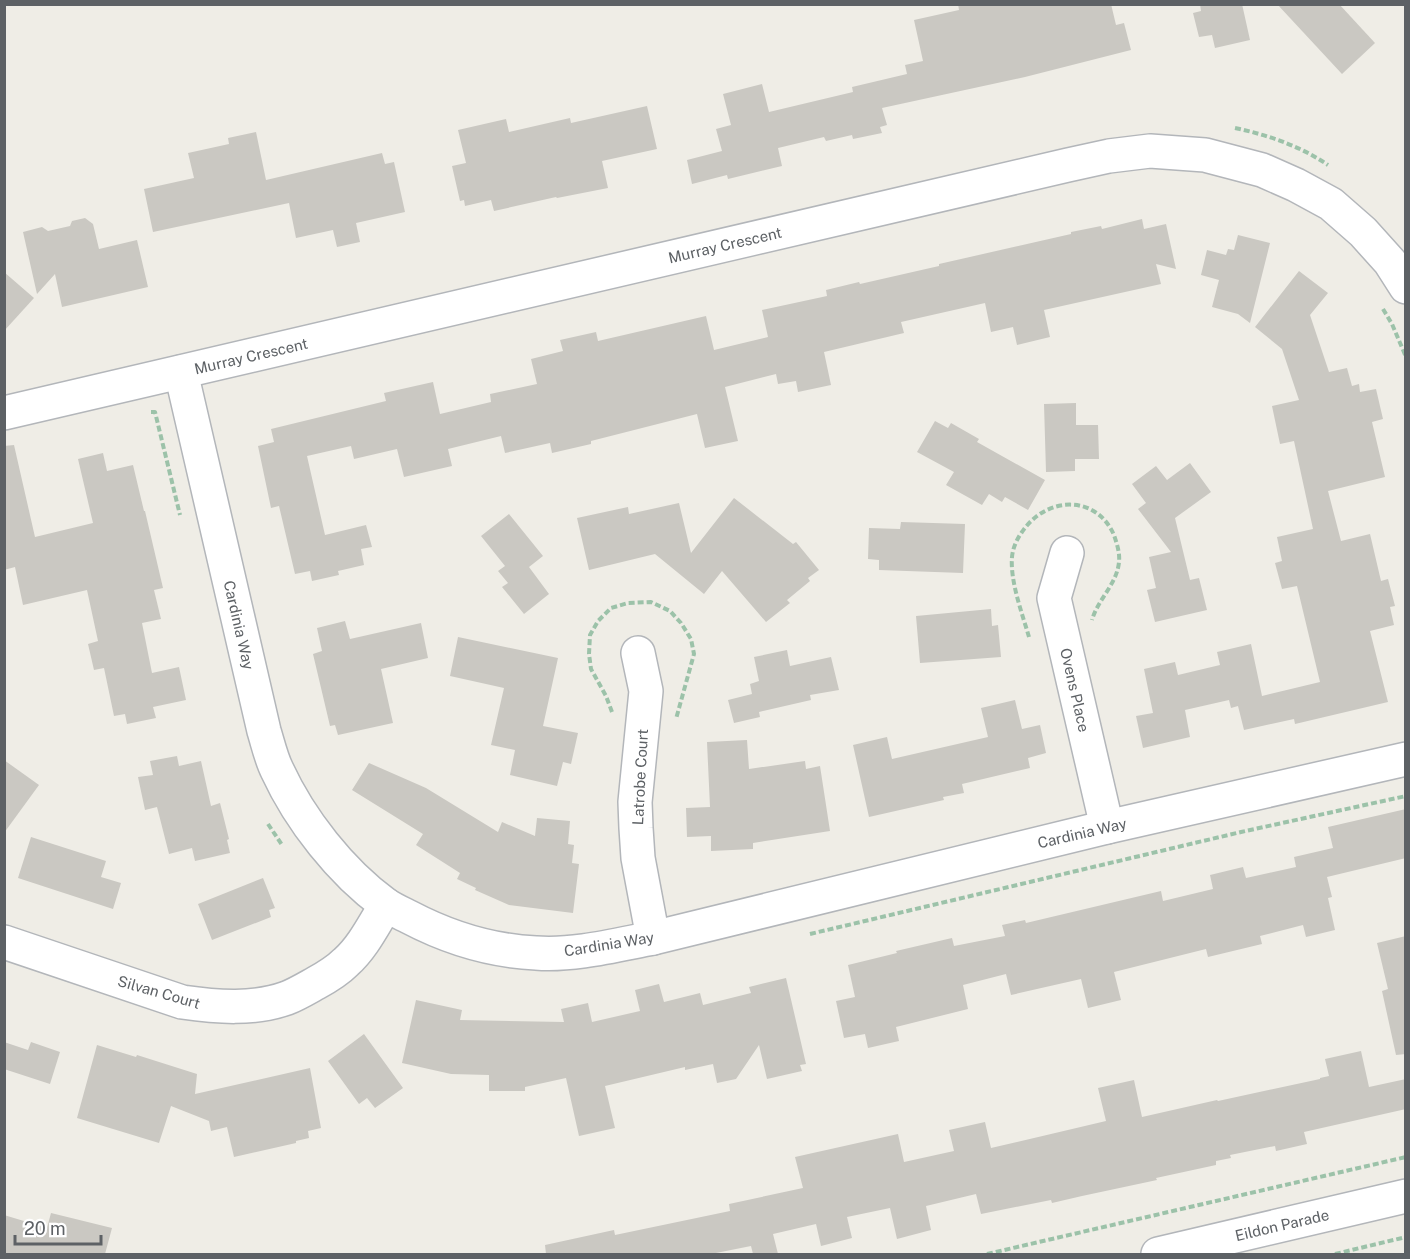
<svg xmlns="http://www.w3.org/2000/svg" width="1410" height="1259" font-family="'Public Sans',sans-serif">
<style>
.building{fill:#cac8c2}
.lines{fill:none;stroke-linecap:round;stroke-linejoin:round}
.minor-casing{stroke:#b3b6ba;stroke-width:36}
.path{stroke:#9cc2a9;stroke-width:4;stroke-dasharray:6 3;stroke-linecap:butt}
.minor{stroke:#fff;stroke-width:33}
.labels{text-anchor:middle;dominant-baseline:central;stroke-width:4.5;stroke-linejoin:round;paint-order:stroke}
.street-label{font-size:15px;fill:#5d6165;stroke:#fff}
</style>
<rect width="100%" height="100%" fill="#efede6"/>
<g class="building">
<path d="M958,4h153l5,21 8,-2 7,27 -106,27 -143,31 5,17 -7,2 2,6 -29,6 -1,-4 -26,6 -2,-4 -46,11 4,18 -54,13 -1,-4 -35,9 -5,-24 35,-9 -6,-22 15,-4 -8,-31 39,-10 7,28 84,-20 -1,-5 55,-13 -2,-9 18,-4 -9,-41 45,-10z"/>
<path d="M1200,4h42l8,36 -35,8 -3,-13 -13,2 -6,-24 8,-2z"/>
<path d="M1277,4h62l36,39 -33,31z"/>
<path d="M647,106l10,43 -55,12 6,27 -51,10 -1,-1 -62,14 -3,-11 -26,6 -1,-6 -4,1 -8,-35 14,-3 -8,-33 48,-11 3,13 61,-14 1,5z"/>
<path d="M256,132l10,48 116,-27 3,11 9,-2 11,50 -49,11 4,19 -23,5 -4,-17 -37,8 -7,-35 -136,29 -9,-43 50,-11 -6,-25 41,-9 -1,-6z"/>
<path d="M85,218l8,6 6,25 38,-9 11,47 -86,20 -7,-33 -18,20 -14,-62 19,-5 6,4 22,-5 2,-5z"/>
<path d="M1142,219l2,10 22,-5 10,45 -20,-5 5,20 -117,26 6,27 -33,8 -4,-18 -22,5 -6,-29 -84,19 3,11 -80,19 7,33 -33,7 -2,-11 -18,3 -2,-10 -51,13 13,54 -33,7 -8,-34 -106,27v3l-39,9 -2,-10 -45,10 -4,-17 -53,13 4,17 -48,11 -7,-28 -43,10 -3,-13 -44,10 18,79 41,-10 6,22 -11,2 3,16 -26,6 1,4 -27,6 -2,-10 -15,3 -16,-68 -8,2 -13,-62 16,-4 -3,-13 115,-28 -2,-8 49,-11 7,32 51,-12 -1,-8 47,-10 -6,-25 32,-8 -3,-11 36,-8 2,9 108,-25 8,34 54,-13 -6,-27 65,-14 -1,-6 33,-8 1,2 79,-18v-2l132,-30v-2l30,-6 1,3z"/>
<path d="M1238,235l32,8 -20,80 -12,-9 -26,-7 7,-27 -18,-5 6,-25 19,5 2,-6 6,1z"/>
<path d="M1299,271l29,22 -18,22 19,57 18,-4 5,18 7,-2 1,8 16,-3 7,30 -11,3 13,55 -57,14 13,50 29,-7 11,47 7,-2 7,27 -5,1 4,18 -24,6 18,71 -93,22 -1,-5 -50,11 -6,-24 -7,2 -2,-8 -44,10 5,27 -47,11 -7,-32 17,-3 -9,-44 31,-7 3,13 42,-10 -3,-13 34,-8 11,52 58,-14 -23,-96 -15,3 -7,-26 7,-2 -5,-24 36,-8 -19,-88 -14,3 -8,-38 27,-6 -17,-51 -27,-22z"/>
<path d="M4,272l30,26 -30,33z"/>
<path d="M1076,403v22h22l1,34h-24v12l-29,1 -2,-68z"/>
<path d="M935,421l13,7 3,-5 28,16 -2,3 68,38 -17,30 -23,-13 -3,5 -13,-8 -7,11 -36,-20 8,-13 -37,-20z"/>
<path d="M14,445l21,92 58,-14 -15,-64 25,-6 4,18 26,-6 11,46h1l18,77 -9,2 7,29 -19,4 10,50 27,-6 7,33 -33,7 3,11 -29,6 -2,-10 -11,2 -10,-48 -10,2 -6,-26 10,-3 -11,-51 -64,15 -8,-38 -11,3v-124z"/>
<path d="M1190,463l21,29 -36,26 15,62 9,-2 8,32 -52,12 -8,-32 9,-2 -7,-31 22,-5 -33,-43 8,-6 -14,-19 24,-18 11,14z"/>
<path d="M734,498l59,46 3,-2 23,28 -11,8 2,3 -23,19 3,3 -24,19 -44,-51 -18,23 -49,-40 -66,16 -12,-52 51,-11 1,7 50,-11 12,50z"/>
<path d="M509,514l34,42 -14,11 20,27 -25,20 -22,-27 6,-4 -10,-12 7,-5 -24,-30z"/>
<path d="M901,522l64,2 -2,49 -84,-3v-10l-11,-1 1,-31 31,1z"/>
<path d="M991,609l1,17 6,-1 3,32 -81,6 -4,-47z"/>
<path d="M345,621l5,18 71,-16 7,35 -47,11 12,54 -55,12 -3,-10 -5,1 -17,-72 9,-3 -5,-23z"/>
<path d="M458,637l100,21 -15,68 35,7 -7,31 -8,-2 -6,24 -47,-11 5,-25 -24,-5 13,-57 -54,-12z"/>
<path d="M787,650l3,16 41,-9 8,33 -29,5 1,5 -52,12 1,5 -26,6 -6,-23 24,-6 -2,-10 9,-3 -5,-24z"/>
<path d="M1015,700l7,29 18,-4 6,28 -18,5 2,10 -68,16 2,9 -21,4 1,3 -75,17 -16,-72 34,-8 5,22 96,-22 -7,-29z"/>
<path d="M747,740l2,29 56,-8 1,8 14,-3 10,65 -77,12v6l-42,2v-15l-24,1 -1,-29 24,-1 -3,-65z"/>
<path d="M177,756l2,10 22,-5 10,45 9,-3 9,36 -2,1 3,13 -35,8 -3,-13 -23,6 -12,-47 -12,3 -7,-33 15,-2 -3,-14z"/>
<path d="M4,760l35,25 -35,48z"/>
<path d="M369,763l57,25 72,44 4,-10 33,14 2,-18 33,3 -2,23 6,1 -2,18 7,1 -6,49 -64,-8 -34,-15 1,-2 -19,-9 3,-6 -44,-28 7,-11 -71,-44z"/>
<path d="M1406,809v49l-79,19 5,20 -4,1 7,32 -29,7 -3,-12 -43,11 2,8 -54,13 -2,-8 -92,23 7,28 -33,8 -7,-29 -70,16 -5,-21 -43,11 5,24 -72,18 3,14 -31,7 -3,-14 -21,4 -8,-37 19,-4 -7,-32 49,-12 -1,-2 56,-13 2,8 51,-10 -3,-11 23,-5 1,3 135,-32 2,10 50,-12 -3,-14 33,-8 3,11 50,-11 -2,-10 39,-9 -5,-21z"/>
<path d="M31,837l75,24 -5,16 20,6 -8,26 -95,-31z"/>
<path d="M263,878l12,30 -6,2 2,7 -59,23 -14,-36z"/>
<path d="M1406,936v118l-10,1 -14,-64 6,-2 -11,-46z"/>
<path d="M786,978l20,86 -6,1 2,6 -35,8 -8,-34 -23,34 -19,4 -4,-19 -28,6v-3l-80,19 10,42 -36,8 -13,-58 -41,9v4h-36v-16l-38,-1 -49,-11 14,-63 46,10 -2,10 104,2 -3,-13 27,-6 4,19 48,-11 -5,-21 24,-6 5,18 36,-9 3,12 48,-12 -2,-6z"/>
<path d="M364,1034l39,54 -28,20 -8,-10 -8,6 -31,-43z"/>
<path d="M4,1042l24,8 3,-8 29,10 -10,32 -46,-15z"/>
<path d="M97,1045l39,12 1,-2 60,19 -2,20 115,-26 11,60 -13,3 1,7 -13,3v2l-62,14 -7,-30 -16,4 -2,-10 -38,-15 -12,37 -82,-25z"/>
<path d="M1361,1051l8,36 37,-8v30l-102,23 3,12 -31,7 -1,-5 -45,9 1,3 -15,3v4l-60,13 1,2 -75,16 -30,7 -1,-3 -70,14 -5,-20 -50,12 5,24 -34,9 -7,-31 -43,9 5,21 -31,8 -5,-22 -43,10 5,20h-25l-2,-8 -40,8h-165l-1,-9 69,-15 1,5 115,-24 -1,-7 74,-16 -8,-31 103,-23 6,28 50,-11 -5,-21 36,-8 6,26 115,-27 -8,-33 36,-8 8,37 75,-17 1,1 102,-22v-1l9,-2 -4,-17z"/>
<path d="M51,1213l61,15 -7,26h-101v-39l43,13z"/>
</g>
<g class="lines">
<g class="minor-casing">
<g id="minor">
<path d="M181,372l83,359c4,13 7,27 13,39 23,50 64,102 108,134 7,5 16,9 24,13 38,20 83,34 127,36 37,3 80,-8 117,-15l454,-111 299,-68"/>
<path d="M4,413l1064,-248 41,-9 41,-5 55,4 57,15 34,15 35,19 32,28 27,30 16,25"/>
<path d="M1067,553l-13,45 53,229"/>
<path d="M638,653l8,38 -11,111 1,26 2,30 15,80"/>
<path d="M4,942l178,60c35,5 72,8 105,-4 10,-4 20,-10 29,-15 11,-6 21,-12 30,-21 17,-15 28,-38 40,-57"/>
<path d="M1158,1254l248,-58"/>
</g>
</g>
<g class="path">
<path d="M1235,128c33,7 65,18 93,37"/>
<path d="M1383,309l9,15 14,33"/>
<path d="M151,412h4l25,103"/>
<path d="M1029,637c-7,-24 -19,-56 -17,-80 1,-10 5,-18 10,-25 24,-36 74,-38 92,3 3,9 6,18 5,27 -2,22 -21,37 -27,58"/>
<path d="M612,712l-6,-16 -15,-27 -2,-15 1,-19 8,-14 13,-13 17,-5 23,-1 19,9 11,12 10,16 3,15 -18,65"/>
<path d="M268,824l14,21"/>
<path d="M810,934l431,-102 165,-36"/>
<path d="M987,1254l419,-97"/>
<path d="M1335,1254l71,-17"/>
</g>
<use href="#minor" class="minor"/>
</g>
<g class="labels">
<g class="street-label">
<text transform="translate(725 245) rotate(-13)">Murray Crescent</text>
<text transform="translate(251 356) rotate(-13)">Murray Crescent</text>
<text transform="translate(239 625) rotate(77)">Cardinia Way</text>
<text transform="translate(1075 690) rotate(77)">Ovens Place</text>
<text transform="translate(640 777) rotate(-87)">Latrobe Court</text>
<text transform="translate(1082 833) rotate(-13)">Cardinia Way</text>
<text transform="translate(609 944) rotate(-9)">Cardinia Way</text>
<text transform="translate(159 992) rotate(16)">Silvan Court</text>
<text transform="translate(1282 1225) rotate(-13)">Eildon Parade</text>
</g>
</g>
<rect width="1410" height="1259" fill="none" stroke="#5d6165" stroke-width="12"/>
<path d="M15 1235v9h86v-9" fill="none" stroke="#5d6165" stroke-width="3"/>
<text x="24" y="1235" font-size="18" fill="#5d6165" stroke="#ffffff" stroke-width="4.5" paint-order="stroke">20 m</text>
</svg>
